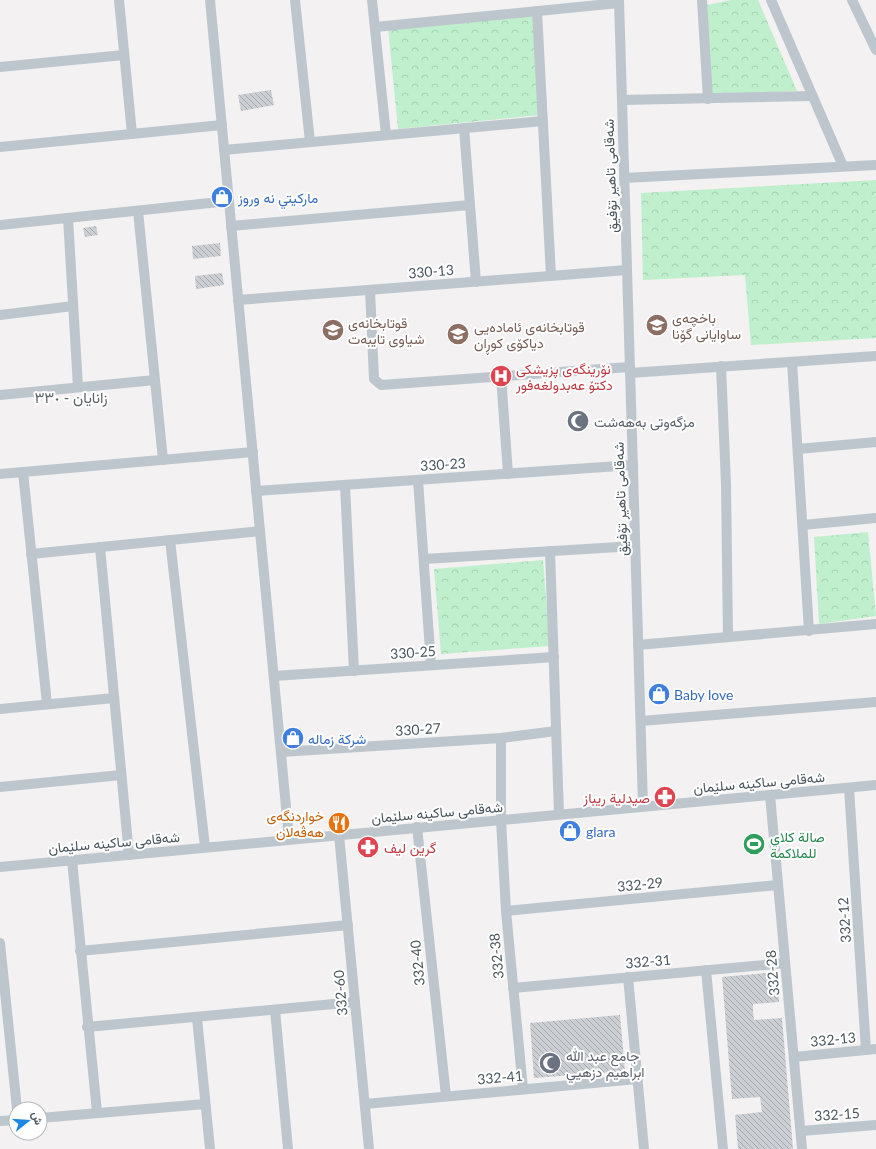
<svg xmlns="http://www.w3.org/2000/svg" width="876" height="1149" font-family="Lato,Vazirmatn,sans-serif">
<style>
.forest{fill:url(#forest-crowns)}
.building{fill:url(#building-back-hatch)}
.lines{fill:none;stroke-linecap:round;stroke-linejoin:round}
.minor{stroke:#bdc6cd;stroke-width:10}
.labels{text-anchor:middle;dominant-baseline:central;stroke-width:4;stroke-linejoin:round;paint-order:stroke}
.street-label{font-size:14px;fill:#49565e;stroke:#fff}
.shop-label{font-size:14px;fill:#366cbe;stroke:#fff;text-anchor:start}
.education-label{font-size:14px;fill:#785e54;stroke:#fff;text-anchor:start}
.health-label{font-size:14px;fill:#be3a42;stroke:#fff;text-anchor:start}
.worship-label{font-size:14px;fill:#5b616d;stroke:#fff;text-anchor:start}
.food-label{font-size:14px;fill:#c56008;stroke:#fff;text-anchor:end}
.leisure-label{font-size:14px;fill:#27864d;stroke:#fff;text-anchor:start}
.neighbourhood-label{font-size:15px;fill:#5d6265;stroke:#fff}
</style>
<defs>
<pattern id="forest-crowns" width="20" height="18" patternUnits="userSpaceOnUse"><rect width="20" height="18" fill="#c0efcd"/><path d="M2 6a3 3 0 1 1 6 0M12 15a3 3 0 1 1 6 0" fill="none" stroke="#a6cfb2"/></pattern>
<pattern id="building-back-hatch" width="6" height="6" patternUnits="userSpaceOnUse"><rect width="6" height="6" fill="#cbced3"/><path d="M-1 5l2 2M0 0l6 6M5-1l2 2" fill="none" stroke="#a7aaae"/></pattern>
</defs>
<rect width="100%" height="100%" fill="#f3f1f1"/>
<g class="forest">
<path d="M731,0h27l39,91 -87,4 -3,-90z"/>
<path d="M535,15l5,100 -142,14 -10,-101z"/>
<path d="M876,180v158l-125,7 -6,-70 -102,5 -2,-87z"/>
<path d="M868,532l8,84 -57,8 -5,-87z"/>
<path d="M543,560l7,86 -109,8 -7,-85z"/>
</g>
<g class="building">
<path d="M271,90l3,15 -33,6 -3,-16z"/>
<path d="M96,226l2,9 -13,2 -2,-9z"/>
<path d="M220,243l1,13 -28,3 -1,-13z"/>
<path d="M222,273l2,12 -28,4 -1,-13z"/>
<path d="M777,972l2,30 -26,2v8l1,8 28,-2 11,131h-55l-3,-34 27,-3 -2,-15 -28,2 -10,-122z"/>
<path d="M620,1015l5,56 -91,7 -4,-55z"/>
</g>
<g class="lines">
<g class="minor">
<path d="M119,0l13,134"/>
<path d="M210,0l79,839"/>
<path d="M295,0l15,142"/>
<path d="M372,0l14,135"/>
<path d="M619,0l24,806"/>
<path d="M702,0l6,99"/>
<path d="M771,0l72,166"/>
<path d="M852,0l24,50"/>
<path d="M537,11l14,265"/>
<path d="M375,27l244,-24"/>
<path d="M0,67l124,-12"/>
<path d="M622,100l190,-4"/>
<path d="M464,128l12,154"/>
<path d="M0,147l222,-22"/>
<path d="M224,150l319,-29"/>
<path d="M624,178l252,-13"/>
<path d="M138,211l25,249"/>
<path d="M68,218l10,169"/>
<path d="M0,225l229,-24"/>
<path d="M231,226l239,-21"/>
<path d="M370,290l4,89 7,6 249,-18"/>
<path d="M238,300l389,-30"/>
<path d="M0,315l73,-9"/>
<path d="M792,362l17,269"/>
<path d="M721,366l5,118 2,153"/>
<path d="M630,373l246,-17"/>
<path d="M501,376l7,98"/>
<path d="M0,395l155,-15"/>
<path d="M798,449l78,-7"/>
<path d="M23,472l24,232"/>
<path d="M0,474l253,-22"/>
<path d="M418,480l13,185"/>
<path d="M345,485l9,186"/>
<path d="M256,491l377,-26"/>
<path d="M803,525l73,-7"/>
<path d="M170,540l35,307"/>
<path d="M100,547l29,308"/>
<path d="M550,551l9,263"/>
<path d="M31,554l229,-23"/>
<path d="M424,559l211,-13"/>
<path d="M638,645l238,-21"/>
<path d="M274,676l280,-19"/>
<path d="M0,709l114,-11"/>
<path d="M641,721l235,-19"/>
<path d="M501,738v82l5,91 17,178"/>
<path d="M281,752l220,-14 55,-7"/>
<path d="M0,787l121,-12"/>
<path d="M849,788l17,262"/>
<path d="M770,795l32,354"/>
<path d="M417,827l29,269"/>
<path d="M339,835l30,314"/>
<path d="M72,860l25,252"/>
<path d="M0,867l876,-82"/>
<path d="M506,911l272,-26"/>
<path d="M0,943l17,166"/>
<path d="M80,951l268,-26"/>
<path d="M706,970l17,179"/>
<path d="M628,977l16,172"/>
<path d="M513,988l272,-25"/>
<path d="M275,1010l13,139"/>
<path d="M197,1018l13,131"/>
<path d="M87,1027l268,-25"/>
<path d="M794,1057l82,-8"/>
<path d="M365,1104l272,-25"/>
<path d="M40,1118l165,-14"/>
<path d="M0,1121l16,-1"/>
<path d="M801,1131l75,-6"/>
</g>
</g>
<defs>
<g id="shop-disc" transform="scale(1.15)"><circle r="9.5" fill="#3f7fe0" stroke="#fff"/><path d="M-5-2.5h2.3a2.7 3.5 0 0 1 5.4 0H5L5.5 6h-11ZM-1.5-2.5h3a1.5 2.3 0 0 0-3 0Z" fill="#fff"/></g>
<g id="school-disc" transform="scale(1.15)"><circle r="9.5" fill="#8d6e63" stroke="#fff"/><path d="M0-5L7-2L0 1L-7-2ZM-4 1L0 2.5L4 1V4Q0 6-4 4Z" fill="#fff"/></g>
<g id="hospital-disc" transform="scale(1.15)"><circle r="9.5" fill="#e0444e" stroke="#fff"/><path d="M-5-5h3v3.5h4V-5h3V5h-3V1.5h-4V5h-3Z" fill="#fff"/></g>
<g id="mosque-disc" transform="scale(1.15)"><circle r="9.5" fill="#6b7280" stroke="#fff"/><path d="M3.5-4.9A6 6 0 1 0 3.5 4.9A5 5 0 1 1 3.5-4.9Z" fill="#fff"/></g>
<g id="pharmacy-disc" transform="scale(1.15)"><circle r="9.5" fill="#e0444e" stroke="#fff"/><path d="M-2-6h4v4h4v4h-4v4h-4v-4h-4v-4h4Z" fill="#fff"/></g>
<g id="restaurant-disc" transform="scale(1.15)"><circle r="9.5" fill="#e8710a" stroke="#fff"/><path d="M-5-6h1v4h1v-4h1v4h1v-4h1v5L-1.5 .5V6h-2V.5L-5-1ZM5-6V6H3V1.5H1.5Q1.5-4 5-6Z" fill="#fff"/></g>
<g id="stadium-disc" transform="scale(1.15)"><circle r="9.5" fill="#2e9e5b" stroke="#fff"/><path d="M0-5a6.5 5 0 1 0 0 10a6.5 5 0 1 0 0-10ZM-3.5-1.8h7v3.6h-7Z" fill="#fff"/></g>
</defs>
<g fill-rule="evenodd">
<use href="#shop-disc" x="222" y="197"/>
<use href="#school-disc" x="657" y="325"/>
<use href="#school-disc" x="333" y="330"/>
<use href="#school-disc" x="458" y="334"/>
<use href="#hospital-disc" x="501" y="376"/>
<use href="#mosque-disc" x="578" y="421"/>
<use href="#shop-disc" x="659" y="694"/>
<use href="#shop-disc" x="293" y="738"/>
<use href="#pharmacy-disc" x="665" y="797"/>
<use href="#restaurant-disc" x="339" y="823"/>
<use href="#shop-disc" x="570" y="831"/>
<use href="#stadium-disc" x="754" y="844"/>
<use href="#pharmacy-disc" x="368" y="847"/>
<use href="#mosque-disc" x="550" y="1063"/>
</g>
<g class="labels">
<g class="street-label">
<text transform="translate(610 176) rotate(-92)">شەقامی تاهیر تۆفیق</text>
<text transform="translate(431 271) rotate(-5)">330-13</text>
<text transform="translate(443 464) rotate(-4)">330-23</text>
<text transform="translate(620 499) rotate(-92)">شەقامی تاهیر تۆفیق</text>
<text transform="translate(413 652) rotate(-4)">330-25</text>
<text transform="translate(418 729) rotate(-4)">330-27</text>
<text transform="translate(759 782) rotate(-5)">شەقامی ساکینە سلێمان</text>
<text transform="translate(437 812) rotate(-5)">شەقامی ساکینە سلێمان</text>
<text transform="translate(114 842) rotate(-5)">شەقامی ساکینە سلێمان</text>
<text transform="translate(640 884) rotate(-6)">332-29</text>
<text transform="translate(844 920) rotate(-94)">332-12</text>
<text transform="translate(496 956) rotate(-96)">332-38</text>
<text transform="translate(648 961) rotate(-5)">332-31</text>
<text transform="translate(417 963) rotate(-96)">332-40</text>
<text transform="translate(772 973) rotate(-95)">332-28</text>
<text transform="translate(340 993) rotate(-95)">332-60</text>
<text transform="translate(833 1039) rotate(-6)">332-13</text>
<text transform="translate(500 1077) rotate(-5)">332-41</text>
<text transform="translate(837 1114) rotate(-4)">332-15</text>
</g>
<g class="shop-label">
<text x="238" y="197">ماركيتي نه وروز</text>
<text x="674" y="694">Baby love</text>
<text x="308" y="738">شركة زماله</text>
<text x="586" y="831">glara</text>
</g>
<g class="education-label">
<text x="672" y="317">باخچەی<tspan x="672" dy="16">ساوایانی گۆنا</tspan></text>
<text x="348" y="322">قوتابخانەی<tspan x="348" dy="16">شیاوی تایبەت</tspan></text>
<text x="474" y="326">قوتابخانەی ئامادەیی<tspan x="474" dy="16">دیاکۆی کوڕان</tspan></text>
</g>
<g class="health-label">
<text x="516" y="368">نۆرینگەی پزیشکی<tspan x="516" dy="16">دکتۆ عەبدولغەفور</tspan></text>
<text x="650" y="797" text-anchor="end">صيدلية ريباز</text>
<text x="384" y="847">گرین لیف</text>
</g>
<g class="worship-label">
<text x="594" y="421">مزگەوتی بەهەشت</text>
<text x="566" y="1055">جامع عبد الله<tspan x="566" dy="16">ابراهيم دزهيي</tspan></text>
</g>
<g class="food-label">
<text x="324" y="815">خواردنگەی<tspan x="324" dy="16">هەڤەلان</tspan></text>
</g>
<g class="leisure-label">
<text x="770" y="836">صالة كلاي<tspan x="770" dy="16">للملاكمة</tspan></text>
</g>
<g class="neighbourhood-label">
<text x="71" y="397">زانایان - ٣٣٠</text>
</g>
</g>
<g transform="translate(28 1121) rotate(73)"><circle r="19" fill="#ffffff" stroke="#b6bbbf"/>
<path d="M0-3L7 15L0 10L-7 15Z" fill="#1c88e1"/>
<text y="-6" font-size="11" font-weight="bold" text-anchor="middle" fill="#49565e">ش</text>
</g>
</svg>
